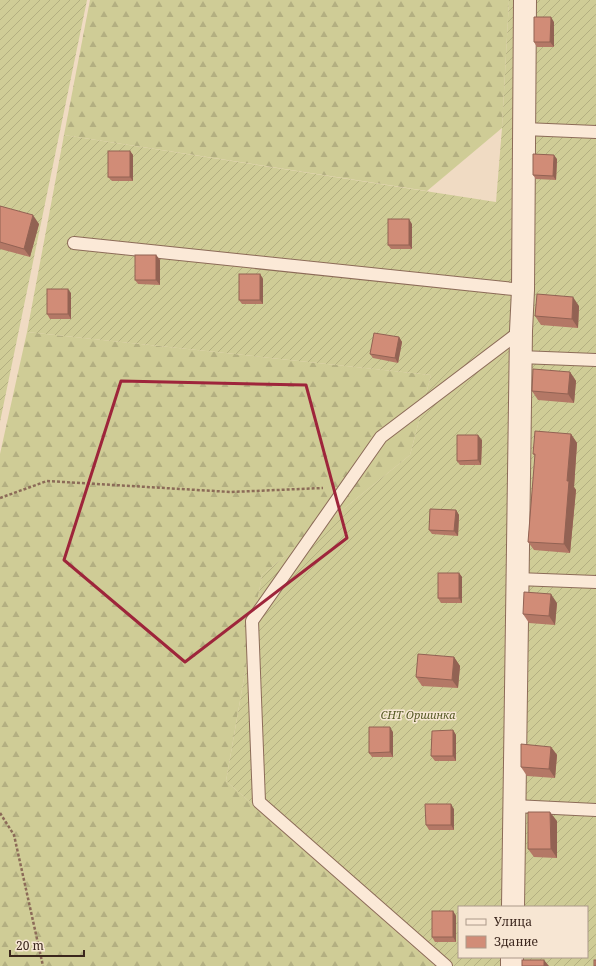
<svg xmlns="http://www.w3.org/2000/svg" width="596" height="966" font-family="'Noto Serif',serif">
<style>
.forest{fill:url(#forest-firs)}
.garden{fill:url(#garden-furrows);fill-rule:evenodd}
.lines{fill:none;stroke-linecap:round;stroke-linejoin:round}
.service-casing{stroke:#8c6b58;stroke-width:14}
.minor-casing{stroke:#8c6b58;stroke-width:24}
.path{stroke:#8c6b58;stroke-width:2.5;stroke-dasharray:3 2;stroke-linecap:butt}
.service{stroke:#fbe9d7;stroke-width:12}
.minor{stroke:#fbe9d7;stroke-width:22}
.wall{fill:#b47866}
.shaded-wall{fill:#926253}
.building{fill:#d18c77;stroke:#926253}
.marked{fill:none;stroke:#9e253b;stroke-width:3;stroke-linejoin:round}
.labels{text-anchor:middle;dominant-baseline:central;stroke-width:3;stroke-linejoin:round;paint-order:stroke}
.park-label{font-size:11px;font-style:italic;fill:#545823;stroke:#f7e6d3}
</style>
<defs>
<pattern id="forest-firs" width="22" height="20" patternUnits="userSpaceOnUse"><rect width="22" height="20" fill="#cfcc96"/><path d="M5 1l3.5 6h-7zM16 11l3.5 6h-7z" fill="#b3af81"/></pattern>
<pattern id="garden-furrows" width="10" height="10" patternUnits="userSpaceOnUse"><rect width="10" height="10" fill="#cfcc96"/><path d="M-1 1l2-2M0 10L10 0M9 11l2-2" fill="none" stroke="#b3af81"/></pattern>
</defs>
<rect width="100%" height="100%" fill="#f0dbc3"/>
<g class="forest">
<path d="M90,0h419l-7,128 -75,63 -363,-56z"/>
<path d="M27,332l404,43 -21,80 -148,120 -36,206 209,185h-435v-512z"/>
</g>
<g class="garden">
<path d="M0,0h87l-87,422z"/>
<path d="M509,0h87v966h-161l-209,-185 36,-206 148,-120 21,-80 -404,-43 37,-197 432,67 6,-74zM459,907h128v50h-128z"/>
</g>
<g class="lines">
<g class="service-casing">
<g id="service">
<path d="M524,129l72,3"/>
<path d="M74,243l449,47"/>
<path d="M520,357l76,3"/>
<path d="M517,579l79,3"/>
<path d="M514,806l82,4"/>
<path d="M446,966l-187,-164 -7,-181 129,-184 140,-106"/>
</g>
</g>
<g class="minor-casing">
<g id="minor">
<path d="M513,907l8,-576 2,-41 2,-290"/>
<path d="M512,966v-9"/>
</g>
</g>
<g class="path">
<path d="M0,498l47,-17 184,11 92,-4"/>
<path d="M0,813l14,22 29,131"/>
</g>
<use href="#service" class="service"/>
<use href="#minor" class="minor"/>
</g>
<g class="wall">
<path d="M554,22v25h-17l-3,-5z"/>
<path d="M130,151l3,4v26h-21l-4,-4z"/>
<path d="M557,159l-1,21 -20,-1 -3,-4z"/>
<path d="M0,206l39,18 -9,33 -30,-8z"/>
<path d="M412,224v25h-21l-3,-4z"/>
<path d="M156,255l4,5v25l-22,-1 -3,-4z"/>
<path d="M260,274l3,5v25h-21l-3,-4z"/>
<path d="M71,293v26h-21l-3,-5z"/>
<path d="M579,306l-1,22 -37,-3 -6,-9z"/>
<path d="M399,337l3,5 -4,21 -25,-5 -3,-4z"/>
<path d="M570,372l6,9 -2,22 -36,-3 -6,-9z"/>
<path d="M571,434l6,9 -3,44 2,3 -6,63 -36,-3 -6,-8 7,-86 -2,-2z"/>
<path d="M482,440l-1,25h-21l-3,-4z"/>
<path d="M456,510l3,5 -1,21 -26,-2 -3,-4z"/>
<path d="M459,573l3,4v26h-21l-3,-5z"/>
<path d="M557,603l-2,22 -26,-2 -6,-9z"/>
<path d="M454,657l6,9 -2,22 -36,-2 -6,-9z"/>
<path d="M453,730l3,5v26h-21l-4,-5z"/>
<path d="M393,732v25h-21l-3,-4z"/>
<path d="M551,747l6,8 -2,23 -28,-2 -6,-9z"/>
<path d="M454,809v21h-25l-3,-5z"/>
<path d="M557,821v37l-23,-1 -6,-8z"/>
<path d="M453,911l3,5v26h-21l-3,-5z"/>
</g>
<g class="shaded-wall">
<path d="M551,17l3,5v25l-4,-5z"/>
<path d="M130,151l3,4v26l-3,-4z"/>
<path d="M554,155l3,4 -1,21 -3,-4z"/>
<path d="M33,215l6,9 -9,33 -6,-8z"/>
<path d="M409,219l3,5v25l-3,-4z"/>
<path d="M156,255l4,5v25l-4,-5z"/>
<path d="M260,274l3,5v25l-3,-4z"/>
<path d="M68,289l3,4v26l-3,-5z"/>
<path d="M573,297l6,9 -1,22 -6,-9z"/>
<path d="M399,337l3,5 -4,21 -3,-5z"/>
<path d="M570,372l6,9 -2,22 -6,-9z"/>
<path d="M571,434l6,9 -3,44 2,3 -6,63 -6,-9 3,-63z"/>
<path d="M478,435l4,5 -1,25 -3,-5z"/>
<path d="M456,510l3,5 -1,21 -4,-5z"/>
<path d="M459,573l3,4v26l-3,-5z"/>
<path d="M551,594l6,9 -2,22 -6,-9z"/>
<path d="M454,657l6,9 -2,22 -6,-8z"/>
<path d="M390,727l3,5v25l-3,-5z"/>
<path d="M453,730l3,5v26l-3,-5z"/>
<path d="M551,747l6,8 -2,23 -6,-9z"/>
<path d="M451,804l3,5v21l-3,-5z"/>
<path d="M550,812l7,9v37l-6,-9z"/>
<path d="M453,911l3,5v26l-3,-5z"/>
<path d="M544,960l5,6h-5z"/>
</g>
<g class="building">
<path d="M534,17h17l-1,25h-16z"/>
<rect x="108" y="151" width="22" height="26"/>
<path d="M533,154l21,1 -1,21 -20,-1z"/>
<path d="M0,206l33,9 -9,34 -24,-7z"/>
<rect x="388" y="219" width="21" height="26"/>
<rect x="135" y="255" width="21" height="25"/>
<rect x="239" y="274" width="21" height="26"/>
<rect x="47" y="289" width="21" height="25"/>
<path d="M537,294l36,3 -1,22 -37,-3z"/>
<path d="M374,333l25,4 -4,21 -25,-4z"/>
<path d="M533,369l37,3 -2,22 -36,-3z"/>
<path d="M535,431l36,3 -4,47h2l-5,63 -36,-2 7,-88h-2z"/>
<path d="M457,435h21v25l-21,1z"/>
<path d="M430,509l26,1 -2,21 -25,-1z"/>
<rect x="438" y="573" width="21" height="25"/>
<path d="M524,592l27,2 -2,22 -26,-2z"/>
<path d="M418,654l36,3 -2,23 -36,-3z"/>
<path d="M369,727h21v25l-21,1z"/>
<path d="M453,730v26h-22l1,-25z"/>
<path d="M521,744l30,3 -2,22 -28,-2z"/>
<path d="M425,804h26v21h-25z"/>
<path d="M528,812h22l1,37h-23z"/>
<rect x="432" y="911" width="21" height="26"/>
<rect x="522" y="960" width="22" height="6"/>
<rect x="594" y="960" width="2" height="6"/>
</g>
<path class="marked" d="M121,381l185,4 41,153 -162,124 -121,-102z"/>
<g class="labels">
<g class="park-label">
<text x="418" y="714">СНТ Оршинка</text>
</g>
</g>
<rect x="458" y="906" width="130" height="52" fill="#f7e6d3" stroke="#ac998a"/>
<rect x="466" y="919" width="20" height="6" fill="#fbe9d7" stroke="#ac998a"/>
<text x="494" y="926" font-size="12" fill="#3b261d">Улица</text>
<rect x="466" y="936" width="20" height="12" fill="#d18c77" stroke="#ac998a"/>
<text x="494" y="946" font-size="12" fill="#3b261d">Здание</text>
<path d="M10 950v6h74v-6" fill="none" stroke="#3b261d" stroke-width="2"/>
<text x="16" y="950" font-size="12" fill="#3b261d" stroke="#f7e6d3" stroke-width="3" paint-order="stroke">20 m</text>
</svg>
